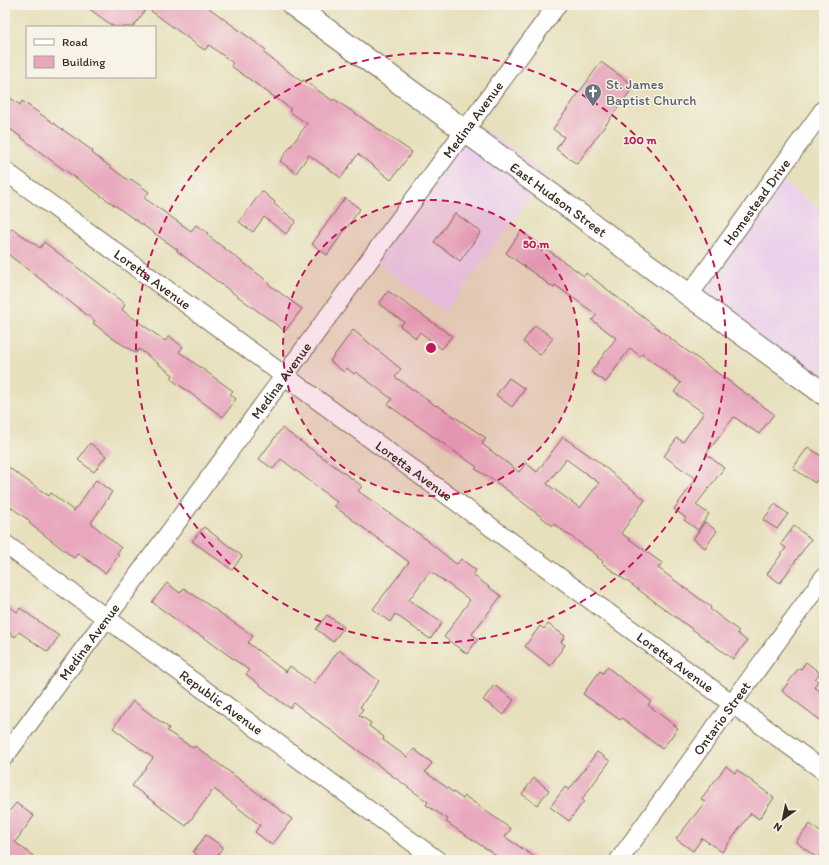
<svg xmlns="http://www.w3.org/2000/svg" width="829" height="865" font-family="Itim,sans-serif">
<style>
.built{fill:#ebd1eb}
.building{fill:#e8a7bd;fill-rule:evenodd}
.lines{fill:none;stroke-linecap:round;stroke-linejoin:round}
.street-casing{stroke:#776a56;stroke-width:20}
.secondary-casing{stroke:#776a56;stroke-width:24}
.street{stroke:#fff;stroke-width:18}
.secondary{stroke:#fff;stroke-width:22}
.ring{fill:none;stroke:#c2185b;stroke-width:2;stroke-dasharray:7 5}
.labels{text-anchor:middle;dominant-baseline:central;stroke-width:3;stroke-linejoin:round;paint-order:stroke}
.worship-label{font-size:14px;fill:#5b616d;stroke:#f7f3e8;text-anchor:start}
.street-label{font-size:14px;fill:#3b2a1e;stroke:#f7f3e8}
.centre{fill:#c2185b;stroke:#f7f3e8;stroke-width:2}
.ring-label{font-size:12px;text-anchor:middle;font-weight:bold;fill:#c2185b;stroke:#f7f3e8;stroke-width:3;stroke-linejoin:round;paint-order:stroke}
</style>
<rect width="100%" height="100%" fill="#f7f3e8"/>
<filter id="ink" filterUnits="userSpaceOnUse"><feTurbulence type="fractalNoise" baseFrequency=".025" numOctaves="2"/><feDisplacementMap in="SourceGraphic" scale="8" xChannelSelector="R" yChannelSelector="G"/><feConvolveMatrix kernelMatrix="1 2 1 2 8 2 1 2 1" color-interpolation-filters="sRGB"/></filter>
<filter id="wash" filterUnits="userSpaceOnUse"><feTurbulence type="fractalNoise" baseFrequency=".012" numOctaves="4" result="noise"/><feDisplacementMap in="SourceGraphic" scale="16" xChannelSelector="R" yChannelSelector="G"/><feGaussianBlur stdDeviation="0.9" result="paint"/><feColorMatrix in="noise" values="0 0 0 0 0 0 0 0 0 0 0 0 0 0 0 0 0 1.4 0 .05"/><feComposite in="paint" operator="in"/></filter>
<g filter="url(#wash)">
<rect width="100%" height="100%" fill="#e7e0bd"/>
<g class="built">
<path d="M460,130l27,1 60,44 -102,137 -74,-53z"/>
<path d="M776,177l48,35v181l-136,-97z"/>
</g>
<g id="blocks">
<g class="building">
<path d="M84,5h121l61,45 -2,3 38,29 1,-2 30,21 1,-2 78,53 -21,28 -33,-26 -17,24 -32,-23 -13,18 -16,-12 27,-37 -18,-13 2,-2 -60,-43 2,-3 -24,-18 -4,5 -5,-3 -53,-39 -14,19h-19z"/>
<path d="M601,62l33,24 -57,78 -21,-15 8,-12 -11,-8z"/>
<path d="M5,94l15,11 2,-4 71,50 -1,2 37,28 2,-2 18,13 -5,6 47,33 5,-6 12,8 -1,2 55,42 9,9 31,23 -17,22 -75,-55 -33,-25 1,-1 -126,-89 -47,-36z"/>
<path d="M262,191l13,11 -1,2 22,17 -10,13 -22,-17 -11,15 -14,-10z"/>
<path d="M345,198l15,11 -33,46 -15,-11z"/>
<path d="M455,213l26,19 -21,29 -26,-19z"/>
<path d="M12,228l28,20 4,-6 81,62 -3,6 43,31 4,-5 14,11 -4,5 54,39 -3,3 6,5 -13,18 -52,-38 2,-4 -34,-26 -3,4 -24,-15 -19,-15 2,-2 -90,-69v-15z"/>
<path d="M521,231l63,45 2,-3 93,72 95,69 -15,20 -25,-17 -28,37 18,14 -28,37 13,9 -11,16 -14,-10 2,-2 -12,-9 22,-30 -32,-23 13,-18 6,4 21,-29 -30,-21 7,-9 -39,-29 -2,2 -10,-8 -24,34 -15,-10 25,-34 -24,-18 5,-5 -42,-30 -1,3 -48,-35z"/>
<path d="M388,291l64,45 -10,13 -22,-17 -4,6 -16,-12 4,-4 -25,-18z"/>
<path d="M535,325l18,13 -13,17 -17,-13z"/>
<path d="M353,330l48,39 -6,8 41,29 1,-1 49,33 -4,6 37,28 7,-9 11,9 26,-35 33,23 49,40 -24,33 41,30 -4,5 53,39 -1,2 29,22 -2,2 10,8 -14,18 -131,-96 1,-2 -6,-4 1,-1 -44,-32 -1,2 -54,-42 -22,-14 -2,-1 2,-2 -89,-62 4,-6 -36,-27 -2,2 -7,-6 -3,4 -14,-11zM566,459l33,24 -19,25 -33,-24z"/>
<path d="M509,378l16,11 -13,18 -16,-12z"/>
<path d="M282,428l80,58 -4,5 61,43 36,29 2,1 4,-5 15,11 -3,5 28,21 -29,38 6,5 -11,15 -23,-17 26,-37 -40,-29 -21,29 33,23 -12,16 -35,-25 -5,8 -17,-13 36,-47 -75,-56 3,-4 -56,-43 -8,10 -14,-10z"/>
<path d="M90,443l16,13 -12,16 -16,-12z"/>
<path d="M808,447l16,11v12l-9,13 -22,-15z"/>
<path d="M5,465l44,31 2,-3 23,18 22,-31 16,12 -21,31 30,25 -4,5 2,2 -14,18 -27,-20 -4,5 -45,-35 1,-2 -25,-18z"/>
<path d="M775,504l13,10 -11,15 -14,-9z"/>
<path d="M705,522l12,9 -12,17 -12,-9z"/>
<path d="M794,526l17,13 -31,44 -13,-9 19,-26 -5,-4z"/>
<path d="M204,527l38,29 -10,14 -40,-29z"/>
<path d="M167,583l13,10 4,-5 69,48 -5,7 38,29 4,-6 24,18 25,-34 40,31 -19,26 3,2 -4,6 12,8 -2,3 15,11 -1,3 24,17 7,-8 18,14 -7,9 38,27 2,-3 46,33 -6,8 34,23h-36l-57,-38 2,-3 -22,-14 2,-3 -134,-99 -4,5 -9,-6 -35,-28 4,-3 -44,-32 -10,-6 -1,1 -43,-32z"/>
<path d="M5,603l12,9 3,-4 39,28 -11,16 -29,-20 -4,5 -10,-7z"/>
<path d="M327,615l17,12 -11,15 -17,-13z"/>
<path d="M548,624l17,12 -4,6 4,3 -15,21 -25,-20 15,-20 4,3z"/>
<path d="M806,662l14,11 -5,6 3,2 -4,6 10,7v29l-42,-32 17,-23 2,1z"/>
<path d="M607,667l44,34 -3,4 30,23 -16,21 -40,-31 -2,2 -37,-26 17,-23 3,2z"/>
<path d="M494,685l20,15 -10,15 -21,-15z"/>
<path d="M133,701l36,27 -2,3 26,17 2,-2 97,73 -20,26 -17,-13 5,-7 -46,-36 -28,37 -54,-40 21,-28 -40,-30z"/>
<path d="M597,752l13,9 -28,38 2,2 -15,20 -19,-14 15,-20 4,3z"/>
<path d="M726,766l9,7 2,-3 37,28 -15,21 -8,-6 -29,39 -20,-14 -9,13 -17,-12 29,-37 -4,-3z"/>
<path d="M534,778l15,12 -12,15 -15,-11z"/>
<path d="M16,803l18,13 -19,26 23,18h-33v-43z"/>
<path d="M810,824l14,11v13l-7,10 -21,-16z"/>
<path d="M206,835l17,12 -9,13h-10l-11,-8z"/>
</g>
</g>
</g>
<g filter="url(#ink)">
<use href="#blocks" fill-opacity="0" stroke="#776a56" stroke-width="1"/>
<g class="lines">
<g class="street-casing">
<g id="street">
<path id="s1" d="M5,171l819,600"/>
<path id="s2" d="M689,295l135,-186"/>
<path id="s3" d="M5,544l432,316"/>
<path id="s4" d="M5,756l552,-751"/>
<path id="s5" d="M619,860l205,-283"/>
</g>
</g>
<g class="secondary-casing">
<g id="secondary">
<path id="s6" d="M293,5l531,389"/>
</g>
</g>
<use href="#street" class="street"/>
<use href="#secondary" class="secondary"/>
</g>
</g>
<circle cx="431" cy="348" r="148" fill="#c2185b" fill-opacity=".12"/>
<g class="ring">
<circle cx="431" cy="348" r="148"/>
<circle cx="431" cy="348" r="295"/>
</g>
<defs>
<g id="church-pin" transform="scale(0.9)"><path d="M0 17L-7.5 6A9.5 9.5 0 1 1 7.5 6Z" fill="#6b7280" stroke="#f7f3e8"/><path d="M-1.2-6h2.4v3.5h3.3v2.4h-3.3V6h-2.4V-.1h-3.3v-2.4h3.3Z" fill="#fff"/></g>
</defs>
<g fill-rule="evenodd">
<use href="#church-pin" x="593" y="92"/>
</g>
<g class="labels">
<g class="worship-label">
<text x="606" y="84">St. James<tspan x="606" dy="16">Baptist Church</tspan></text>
</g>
<g class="street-label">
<text stroke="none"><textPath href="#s4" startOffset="790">Medina Avenue</textPath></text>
<text stroke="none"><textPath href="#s6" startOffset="329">East Hudson Street</textPath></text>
<text stroke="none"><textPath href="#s2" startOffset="115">Homestead Drive</textPath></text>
<text stroke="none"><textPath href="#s1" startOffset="183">Loretta Avenue</textPath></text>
<text stroke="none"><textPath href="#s4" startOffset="466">Medina Avenue</textPath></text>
<text stroke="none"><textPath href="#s1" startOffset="507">Loretta Avenue</textPath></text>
<text stroke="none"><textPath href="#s4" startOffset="142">Medina Avenue</textPath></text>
<text stroke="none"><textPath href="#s1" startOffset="831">Loretta Avenue</textPath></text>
<text stroke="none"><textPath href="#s3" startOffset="268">Republic Avenue</textPath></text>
<text stroke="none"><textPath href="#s5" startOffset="175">Ontario Street</textPath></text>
</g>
</g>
<circle cx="431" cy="348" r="6" class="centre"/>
<g class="ring-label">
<text x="640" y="144">100 m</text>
<text x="536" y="248">50 m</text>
</g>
<rect width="829" height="865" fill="none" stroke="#f7f3e8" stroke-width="20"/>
<rect x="26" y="26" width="130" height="52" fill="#f7f3e8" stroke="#aca397"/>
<rect x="34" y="39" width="20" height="6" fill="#ffffff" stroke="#aca397"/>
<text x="62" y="46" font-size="12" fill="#3b2a1e">Road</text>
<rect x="34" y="56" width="20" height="12" fill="#e8a7bd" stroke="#aca397"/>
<text x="62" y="66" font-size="12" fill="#3b2a1e">Building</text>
<g transform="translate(783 819) rotate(213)" stroke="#f7f3e8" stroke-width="3" paint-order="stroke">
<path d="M0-3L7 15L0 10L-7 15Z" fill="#3b2a1e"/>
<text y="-6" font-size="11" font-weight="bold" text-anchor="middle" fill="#3b2a1e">N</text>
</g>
</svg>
